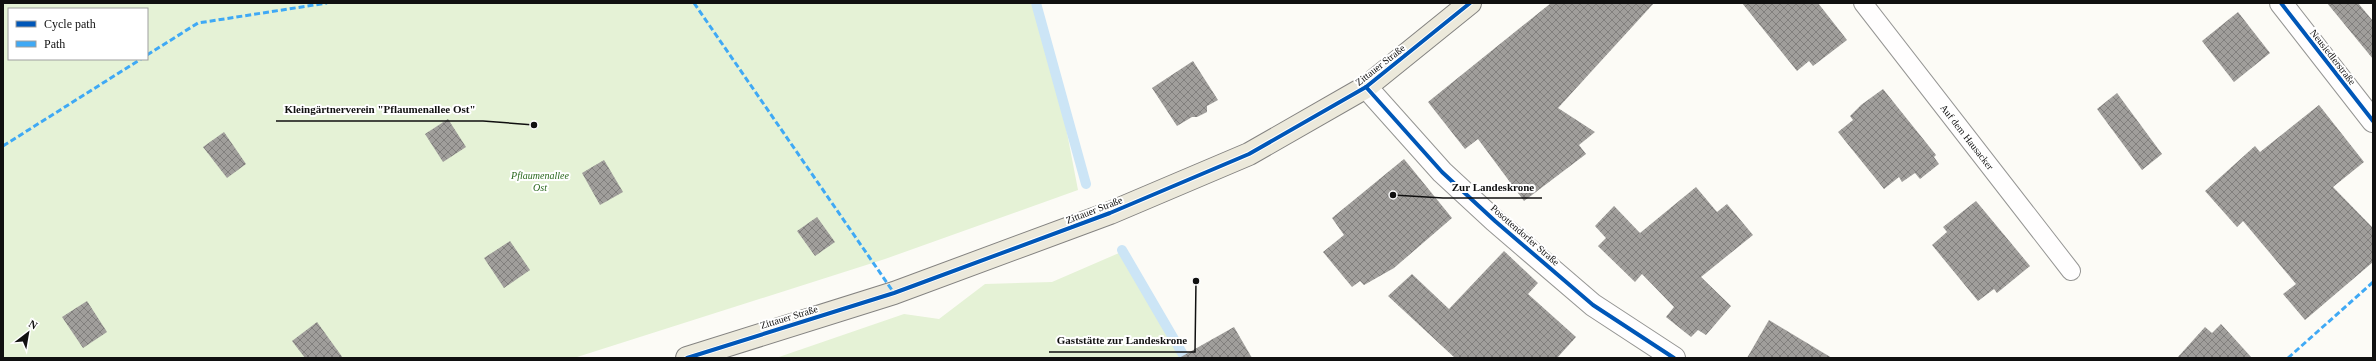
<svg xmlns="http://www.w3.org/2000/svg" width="2376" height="361" font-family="'Times New Roman',serif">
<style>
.park{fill:#e5f2d6;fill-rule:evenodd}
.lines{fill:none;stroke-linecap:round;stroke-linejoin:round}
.stream{stroke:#cce5f6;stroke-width:10}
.building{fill:url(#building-cross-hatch)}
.lane-casing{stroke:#969694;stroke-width:20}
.street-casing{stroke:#969694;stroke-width:24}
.primary-casing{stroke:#848381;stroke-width:24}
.lane{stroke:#fffefe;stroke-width:18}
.street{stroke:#fffefe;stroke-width:22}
.primary{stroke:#ece9db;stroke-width:22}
.quiet{stroke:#3fa9f5;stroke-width:3;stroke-dasharray:6 3;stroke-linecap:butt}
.cycleway-casing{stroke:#fff;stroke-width:6}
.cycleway{stroke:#0057b8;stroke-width:4}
.labels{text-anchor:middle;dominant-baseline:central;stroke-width:4;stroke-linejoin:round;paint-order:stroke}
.street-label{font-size:10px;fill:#101010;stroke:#fff}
.park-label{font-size:10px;font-style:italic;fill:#2b691f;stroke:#fff}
.leader{fill:none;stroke:#101010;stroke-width:1.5}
.callout-dot{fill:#101010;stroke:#fff;stroke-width:1.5}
.callout-label{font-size:11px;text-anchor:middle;font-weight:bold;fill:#101010;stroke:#fff;stroke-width:4;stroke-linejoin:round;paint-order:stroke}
</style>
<defs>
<pattern id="building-cross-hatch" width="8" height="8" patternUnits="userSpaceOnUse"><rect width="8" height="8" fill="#a09e9b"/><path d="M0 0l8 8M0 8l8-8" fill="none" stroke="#817f7d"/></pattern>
</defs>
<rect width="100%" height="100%" fill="#fcfbf6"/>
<g class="park">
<path d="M3,3h1028l22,57 25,130 -193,69 -311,99h-571zM9,9h138v50h-138z"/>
<path d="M1119,253l62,105h-405l128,-44 35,5 46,-35 67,-2z"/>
</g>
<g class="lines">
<g class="stream">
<path d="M1036,3l50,181"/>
<path d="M1122,250l63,108"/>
</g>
</g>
<g class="building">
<path d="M1551,3h103l-96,105 37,24 -16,13 7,9 -62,47 -46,-62 -13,10 -37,-47z"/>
<path d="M1742,3h76l29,37 -34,26 -4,-5 -12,10z"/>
<path d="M2327,3h31l15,18v38z"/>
<path d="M2238,12l32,41 -36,29 -32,-41z"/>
<path d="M1193,61l25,39 -11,6v6l-10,5h-5l-15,9 -25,-38z"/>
<path d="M1883,89l53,66 -2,2 5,7 -19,15 -5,-6 -13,9 -3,-5 -15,12 -46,-57 15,-12 -3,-4 11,-11z"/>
<path d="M2117,93l45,61 -20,16 -45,-61z"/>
<path d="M2319,105l45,57 -31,25 40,41v34l-68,58 -22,-26 13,-10 -53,-63 -6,6 -32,-36 50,-45 5,6z"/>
<path d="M448,119l18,28 -23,15 -18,-28z"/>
<path d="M224,132l22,32 -19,14 -24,-31z"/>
<path d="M1404,159l48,59 -58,50 -30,17 -4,-4 -8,6 -29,-35 21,-17 -12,-17z"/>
<path d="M604,160l19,32 -23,13 -18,-32z"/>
<path d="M1696,187l21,25 10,-8 26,31 -52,42 30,29 -25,29 -8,-5 -7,7 -25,-20 8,-10 -32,-33 -7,8 -37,-36 8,-8 -11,-12 19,-20 26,27z"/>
<path d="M1976,201l54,65 -33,27 -3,-4 -16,12 -46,-56 15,-13 -4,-5z"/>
<path d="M817,217l18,25 -20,14 -18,-25z"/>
<path d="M510,241l20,29 -26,18 -20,-30z"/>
<path d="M1504,251l34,32 -10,11 48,43 -19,21h-102l-67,-62 24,-22 37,35z"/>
<path d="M87,301l20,31 -24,16 -21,-31z"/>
<path d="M1769,320l63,38h-85z"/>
<path d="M317,322l26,36h-38l-13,-17z"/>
<path d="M2221,324l31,34h-75l28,-31 7,6z"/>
<path d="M1234,327l18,31h-73z"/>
</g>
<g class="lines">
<g class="lane-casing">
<path id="lane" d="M1863,3l208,268"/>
</g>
<g class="street-casing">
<g id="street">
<path d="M2281,3l92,118"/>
<path d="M1366,87l76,85 53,49 98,84 81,53"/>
</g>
</g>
<g class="primary-casing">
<path id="primary" d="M687,358l207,-65 216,-80 139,-59 117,-67 104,-84"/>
</g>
<use href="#lane" class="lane"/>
<use href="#street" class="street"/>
<use href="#primary" class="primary"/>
<g class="quiet">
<path d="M694,3l200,290"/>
<path d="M147,55l51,-32 129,-20"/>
<path d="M3,146l138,-87"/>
<path d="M2288,358l85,-76"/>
</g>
<g class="cycleway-casing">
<g id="cycleway">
<path d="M2281,3l92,118"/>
<path d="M1366,87l76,85 53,49 98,84 81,53"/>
<path d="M687,358l207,-65 216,-80 139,-59 117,-67 104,-84"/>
</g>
</g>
<use href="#cycleway" class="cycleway"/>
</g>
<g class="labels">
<g class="street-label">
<text transform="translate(2333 57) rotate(52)">Neusiedlerstraße</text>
<text transform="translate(1380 65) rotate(-38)">Zittauer Straße</text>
<text transform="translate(1967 137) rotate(52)">Auf dem Hausacker</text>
<text transform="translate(1094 210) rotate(-21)">Zittauer Straße</text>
<text transform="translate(1525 235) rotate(41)">Posottendorfer Straße</text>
<text transform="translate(789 317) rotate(-17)">Zittauer Straße</text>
</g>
<g class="park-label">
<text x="540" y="175">Pflaumenallee<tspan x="540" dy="12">Ost</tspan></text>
</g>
</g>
<path class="leader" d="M534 125L483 121H276M1393 195L1443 198H1542M1196 281L1195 352H1049"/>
<g class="callout-dot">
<circle cx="534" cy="125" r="4"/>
<circle cx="1393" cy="195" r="4"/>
<circle cx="1196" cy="281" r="4"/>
</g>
<g class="callout-label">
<text x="380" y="113">Kleingärtnerverein "Pflaumenallee Ost"</text>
<text x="1493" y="191">Zur Landeskrone</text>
<text x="1122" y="344">Gaststätte zur Landeskrone</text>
</g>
<rect width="2376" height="361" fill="none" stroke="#101010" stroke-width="8"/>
<rect x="8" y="8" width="140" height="52" fill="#ffffff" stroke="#9f9f9f"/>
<rect x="16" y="21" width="20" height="6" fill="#0057b8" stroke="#9f9f9f"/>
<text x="44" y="28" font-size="12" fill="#101010">Cycle path</text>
<rect x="16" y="41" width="20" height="6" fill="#3fa9f5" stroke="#9f9f9f"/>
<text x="44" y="48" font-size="12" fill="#101010">Path</text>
<g transform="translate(28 333) rotate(31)" stroke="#ffffff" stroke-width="3" paint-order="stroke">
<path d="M0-3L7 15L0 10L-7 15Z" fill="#101010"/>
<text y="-6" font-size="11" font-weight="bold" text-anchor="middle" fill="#101010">N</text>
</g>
</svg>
